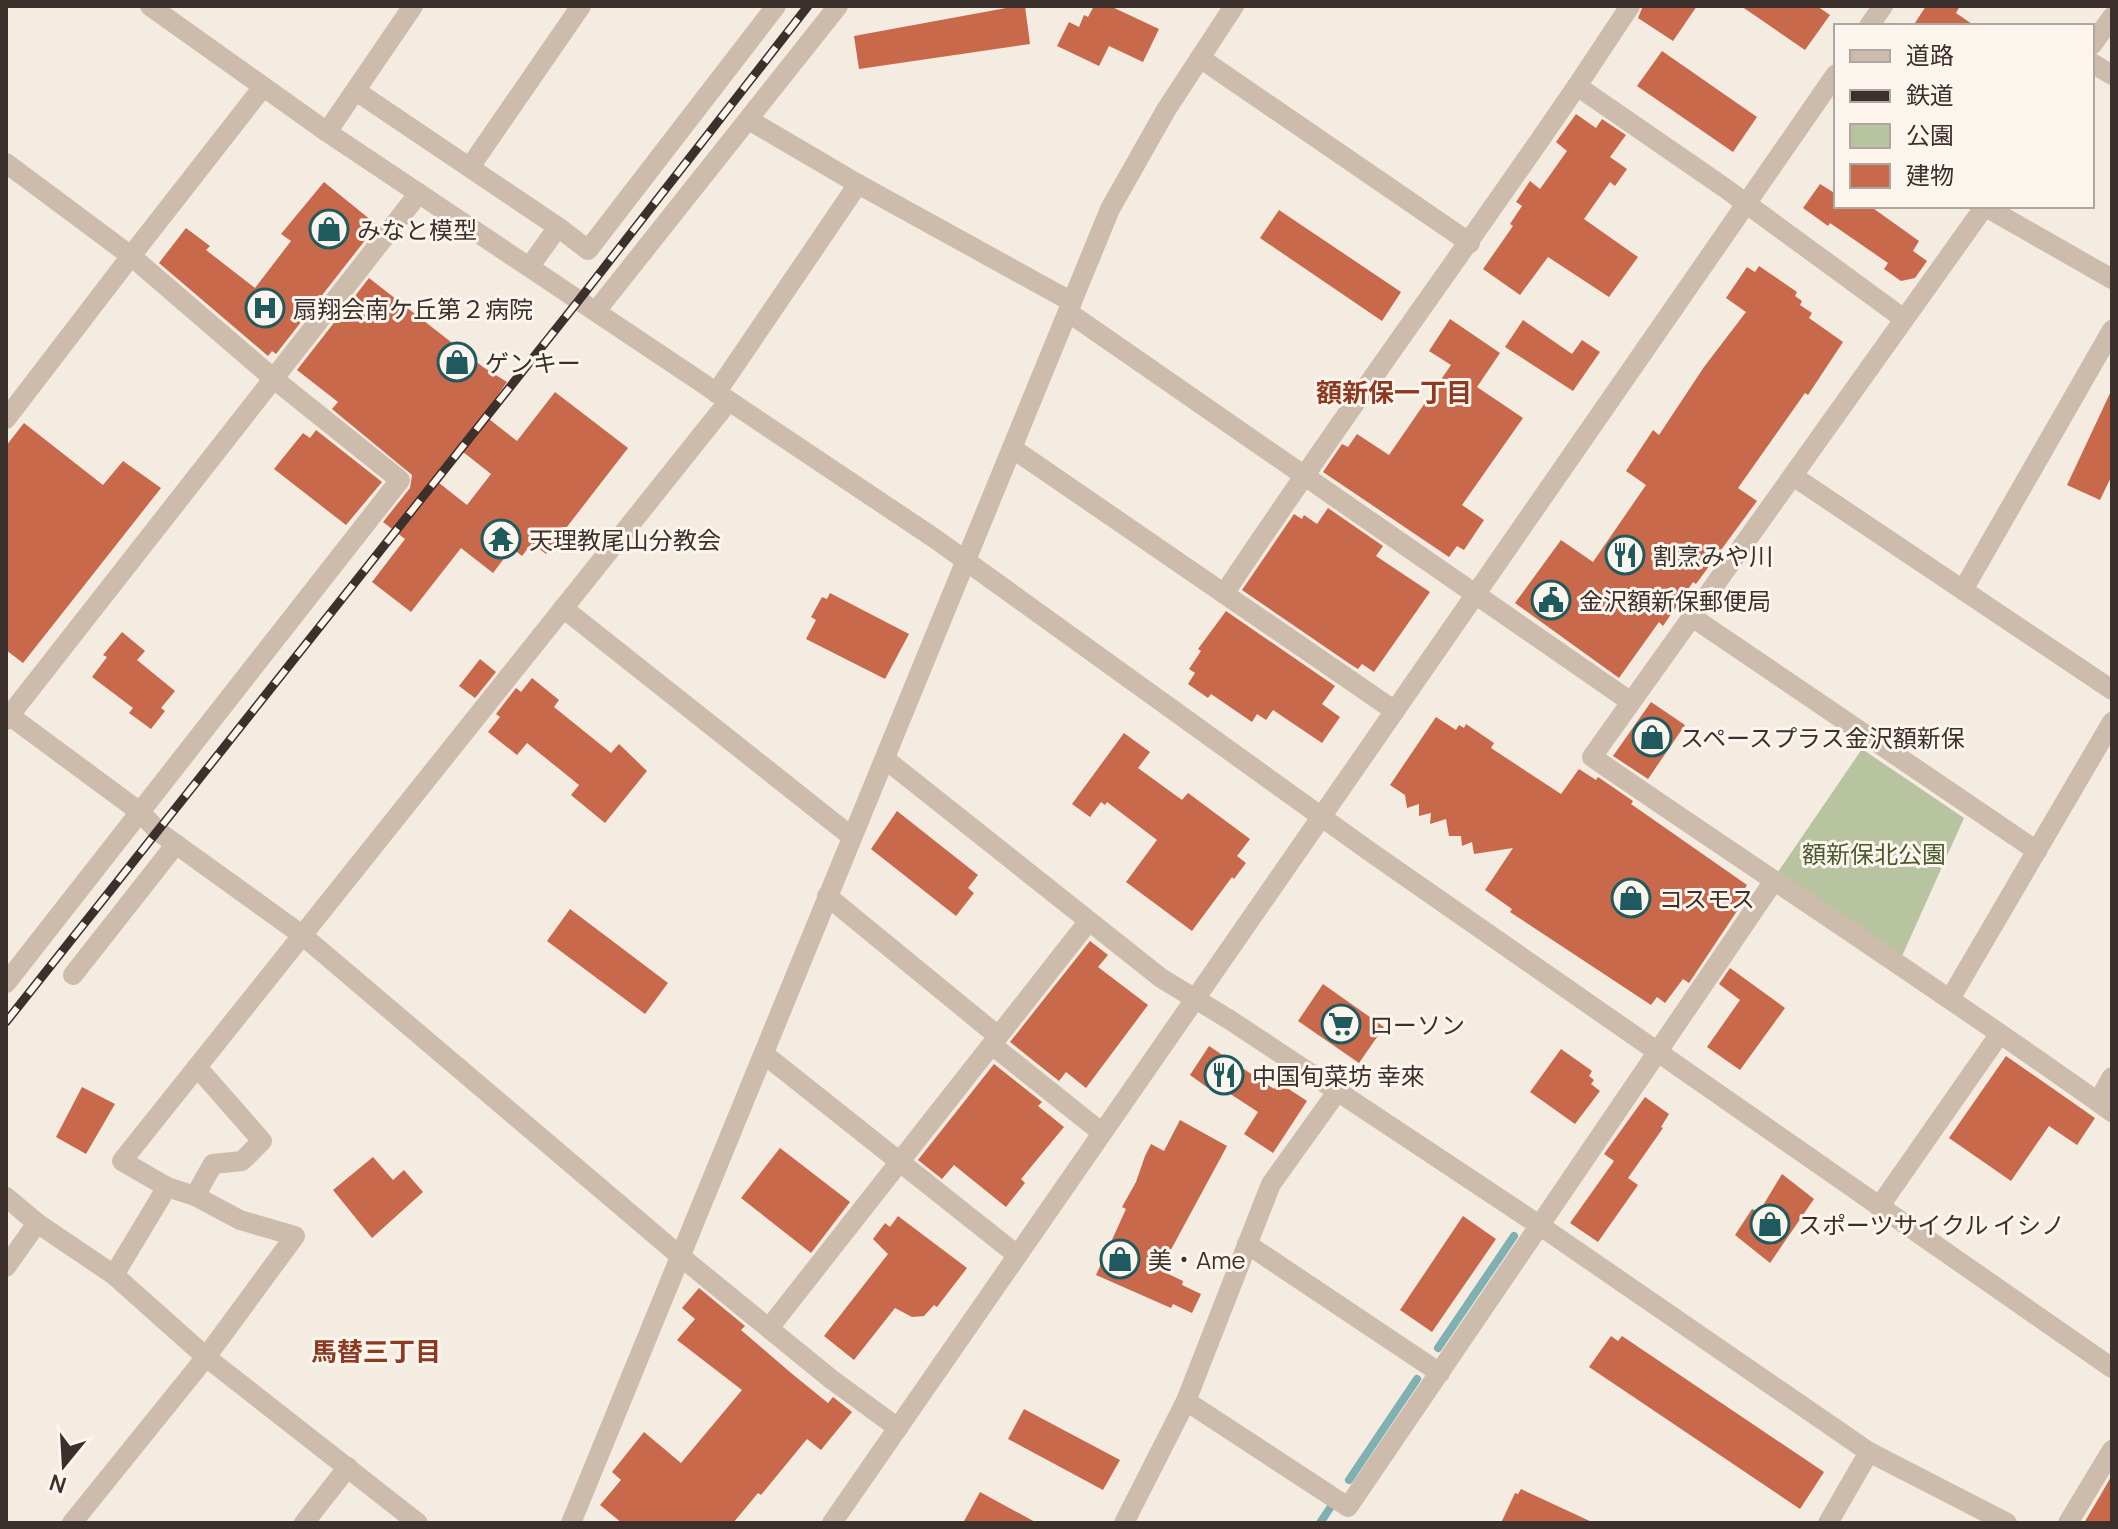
<svg xmlns="http://www.w3.org/2000/svg" width="2118" height="1529" font-family="Manrope,'Noto Sans JP',sans-serif">
<style>
.green{fill:#b8c4a0}
.lines{fill:none;stroke-linecap:round;stroke-linejoin:round}
.stream{stroke:#7fb0b2;stroke-width:8}
.building{fill:#c8694b;fill-rule:evenodd}
.minor{stroke:#cdbbac;stroke-width:20}
.rail-casing{stroke:#3b302b;stroke-width:9}
.rail{stroke:#fbf5ee;stroke-width:6;stroke-dasharray:18;stroke-linecap:butt}
.labels{text-anchor:middle;dominant-baseline:central;stroke-width:6;stroke-linejoin:round;paint-order:stroke}
.poi-label{font-size:24px;fill:#3b302b;stroke:#fbf5ee;text-anchor:start}
.park-label{font-size:24px;fill:#4a5a2e;stroke:#fbf5ee}
.neighbourhood-label{font-size:26px;font-weight:bold;fill:#8c3b22;stroke:#fbf5ee}
</style>
<rect width="100%" height="100%" fill="#f4ebe1"/>
<path class="green" d="M1862,749l102,69 -62,138 -124,-84z"/>
<g class="lines">
<g class="stream">
<path d="M1438,1348l76,-112"/>
<path d="M1349,1480l68,-101"/>
<path d="M1320,1523l10,-15"/>
</g>
</g>
<g class="building">
<path d="M1017,6h8l5,38 -171,25 -5,-33z"/>
<path d="M1094,6h16l49,23 -16,33 -34,-16 -10,20 -42,-20 12,-24 10,5 5,-12 4,2z"/>
<path d="M1643,6h54l-24,35 -35,-23z"/>
<path d="M1741,6h76l13,9 -25,35z"/>
<path d="M1926,6h34l-4,7 19,13h-62z"/>
<path d="M1662,51l95,66 -24,35 -96,-66z"/>
<path d="M1576,114l20,14 6,-9 24,16 -16,22 17,12 -12,17 -5,-4 -26,37 54,38 -29,40 -61,-40 -28,38 -37,-26 30,-43 -3,-2 12,-18 -6,-4 14,-21 10,8 27,-38 -11,-9z"/>
<path d="M324,182l53,43 -101,129 -4,-3 -4,5 -109,-93 27,-35 24,18 -4,4 49,38 36,-47 -10,-7z"/>
<path d="M1820,184l16,10v12h34l49,35 -6,10 14,10 -12,17 -14,3 -17,-12 4,-6 -58,-40 -2,3 -25,-18z"/>
<path d="M1279,210l122,82 -19,29 -122,-83z"/>
<path d="M1759,266l38,26 -2,4 7,5 -2,4 12,8 -3,5 34,24 -35,53 -3,-2 -67,95 19,13 -61,83 -3,-2 -30,44 -4,-4 -40,56 -104,-75 46,-63 32,22 53,-77 -20,-14 27,-41 6,5 45,-68 42,-55 -20,-14 21,-31 8,5z"/>
<path d="M369,278l114,89 24,15 -23,33 33,26 38,-49 73,56 -82,106 -14,-11 -10,13 -10,-8 -19,25 -32,-25 -50,64 -39,-30 33,-43 -22,-17 27,-34 2,-13 -80,-66 6,-7 -41,-32zM458,448l33,26 -24,31 -33,-26z"/>
<path d="M1450,319l50,34 -23,34 46,31 -61,87 22,15 -20,30 -7,-4 -8,11 -126,-85 19,-28 6,3 9,-13 32,21 62,-90 -22,-14z"/>
<path d="M1523,320l49,34 10,-14 18,12 -27,39 -68,-44z"/>
<path d="M2112,389v86l-12,25 -33,-15z"/>
<path d="M24,423l79,62 20,-24 38,27 -138,175 -17,-13v-204z"/>
<path d="M316,430l66,52 -36,43 -72,-56 29,-36 7,5z"/>
<path d="M1328,508l55,38 -7,10 54,36 -56,80 -12,-8 -4,5 -8,-5 -108,-74 52,-76 8,5 2,-4 13,9z"/>
<path d="M830,593l79,41 -24,45 -79,-40 10,-19 -5,-3 11,-20 5,2z"/>
<path d="M1226,611l109,75 -13,18 18,13 -18,26 -49,-33 -7,10 -9,-6 -5,8 -41,-28 -3,4 -20,-14 7,-11 -6,-4 12,-18 -3,-2z"/>
<path d="M122,632l23,19 -8,9 38,31 -14,17 4,3 -14,18 -22,-16 4,-5 -41,-31 15,-20 -4,-2z"/>
<path d="M480,659l16,13 -21,26 -16,-12z"/>
<path d="M532,678l27,22 -5,7 57,46 8,-9 28,27 -42,52 -34,-28 8,-10 -52,-42 -10,12 -29,-23 12,-15 -4,-3 20,-26 5,4z"/>
<path d="M1651,702l34,23 -37,54 -35,-23z"/>
<path d="M1436,717l20,13 3,-5 5,3 2,-4 28,19 -3,5 70,46 18,-25 17,11 2,-3 35,24 -2,3 116,81 -3,5 5,3 -60,90 -6,-4 -18,24 -8,-6 -6,8 -141,-93 2,-3 -27,-19 28,-42 -39,6 -2,-12 -10,4 -1,-10h-12l-3,-17 -16,5 1,-11 -12,3v-12l-12,4 -2,-13 -15,-10z"/>
<path d="M1124,733l26,19 -12,16 44,32 6,-7 62,46 -13,17 9,7 -12,16 -2,-2 -40,54 -66,-49 31,-42 -50,-38 -2,3 -4,-3 -11,15 -18,-13z"/>
<path d="M897,811l81,64 -10,13 6,5 -18,23 -85,-67z"/>
<path d="M570,909l98,74 -23,31 -98,-73z"/>
<path d="M1090,941l18,14 -10,12 50,38 -62,83 -20,-16 -7,9 -49,-39z"/>
<path d="M1730,968l55,40 -45,62 -33,-23 33,-47 -21,-16z"/>
<path d="M1323,984l61,43 -25,36 -61,-42z"/>
<path d="M1209,1046l65,43 4,-7 29,19 -34,52 -29,-19 14,-22 -46,-30 -4,6 -18,-13z"/>
<path d="M1561,1049l31,22 -3,5 5,4 -3,4 9,7 -25,33 -45,-32z"/>
<path d="M2006,1056l89,62 -18,27 -28,-19 -38,55 -62,-43z"/>
<path d="M994,1064l48,38 -4,4 26,21 -43,52 4,4 -19,24 -52,-42 -12,14 -24,-19z"/>
<path d="M82,1087l33,17 -29,50 -30,-17z"/>
<path d="M1645,1097l24,17 -8,13 2,1 -35,50 10,7 -40,57 -28,-19 44,-62 -10,-7z"/>
<path d="M1180,1120l47,26 -67,124 23,11 -1,4 19,9 -9,19 -19,-9 -2,4 -75,-33 30,-66 -4,-2 14,-25 9,-26 6,-12 13,7z"/>
<path d="M780,1148l70,54 -39,51 -70,-55z"/>
<path d="M373,1157l20,23 11,-10 19,22 -51,46 -39,-48z"/>
<path d="M1782,1174l32,25 -44,64 -35,-28 17,-26 7,3z"/>
<path d="M898,1216l69,52 -30,39 -3,-2 -10,11 -12,1 -17,-9 -41,52 -30,-24 64,-82 -15,-15 12,-16 5,4z"/>
<path d="M1463,1216l33,23 -64,93 -32,-22z"/>
<path d="M699,1288l46,38 -4,4 50,43 37,30 5,-6 19,15 -31,38 -14,-11 -46,56 -3,-2 -25,30h-111l-22,-18 21,-25 -9,-8 32,-40 37,31 61,-73 -65,-50 18,-21 -13,-11z"/>
<path d="M1611,1336l7,5 4,-5 202,136 -24,37 -211,-142z"/>
<path d="M1024,1409l96,51 -17,30 -95,-51z"/>
<path d="M2112,1475v48h-28l16,-27z"/>
<path d="M1521,1489l73,34h-93l14,-30 3,1z"/>
<path d="M980,1492l57,31h-74z"/>
</g>
<g class="lines">
<g class="minor">
<path d="M150,6l177,126 607,406 435,313 743,517"/>
<path d="M1630,6l-53,80 148,102 179,131"/>
<path d="M1869,26l14,-20"/>
<path d="M2092,45l20,-28"/>
<path d="M1200,58l270,185"/>
<path d="M2092,63l20,12"/>
<path d="M356,91l202,136"/>
<path d="M749,120l109,64 214,118"/>
<path d="M327,132l86,-126"/>
<path d="M6,163l125,93 132,-169"/>
<path d="M470,167l111,-161"/>
<path d="M1984,206l128,73"/>
<path d="M1985,206l-393,551c173,119 349,233 520,355"/>
<path d="M530,266l28,-39 30,23 188,-244"/>
<path d="M596,311l242,-305"/>
<path d="M1068,312l563,390"/>
<path d="M716,393l142,-209"/>
<path d="M6,419l125,-163 143,123 126,101 -394,503"/>
<path d="M1012,448l383,263"/>
<path d="M1793,476l319,214"/>
<path d="M1963,590l149,-260"/>
<path d="M1224,594c114,-172 237,-338 353,-508"/>
<path d="M563,608l289,229"/>
<path d="M1692,617l345,234"/>
<path d="M6,713l134,99 19,20 143,103 378,321 151,123 67,49"/>
<path d="M6,720l413,-527"/>
<path d="M885,759l276,219 69,42 309,205 330,227 -41,71"/>
<path d="M827,896l171,140"/>
<path d="M73,975l103,-131"/>
<path d="M1950,999l162,-277"/>
<path d="M992,1045l109,87"/>
<path d="M764,1054l253,201"/>
<path d="M2098,1102l14,-25"/>
<path d="M195,1196l18,-32 29,-3 20,-20 -65,-74"/>
<path d="M6,1197l31,26 77,52 92,82 212,166"/>
<path d="M1879,1207l120,-172"/>
<path d="M1247,1244l193,129"/>
<path d="M6,1267l31,-44"/>
<path d="M114,1275l53,-88"/>
<path d="M769,1328l319,-406"/>
<path d="M1186,1401l85,-217 66,-92"/>
<path d="M1869,1452l138,71"/>
<path d="M72,1523l134,-166 89,-121 -55,-16 -45,-24 -28,-9 -45,-26 606,-759"/>
<path d="M304,1523l44,-56"/>
<path d="M571,1523l539,-1314 56,-99 68,-104"/>
<path d="M832,1523l1004,-1449"/>
<path d="M1124,1523l62,-122 162,106 425,-625"/>
<path d="M2068,1523l44,-73"/>
</g>
<g class="rail-casing">
<path id="rail" d="M6,1022l573,-722 229,-294"/>
</g>
<use href="#rail" class="rail"/>
</g>
<defs>
<g id="shop-ring" transform="scale(2)"><circle r="9.5" fill="#fbf5ee" stroke="#1f5a5e" stroke-width="1.5"/><path d="M-5-2.5h2.3a2.7 3.5 0 0 1 5.4 0H5L5.5 6h-11ZM-1.5-2.5h3a1.5 2.3 0 0 0-3 0Z" fill="#1f5a5e"/></g>
<g id="hospital-ring" transform="scale(2)"><circle r="9.5" fill="#fbf5ee" stroke="#1f5a5e" stroke-width="1.5"/><path d="M-5-5h3v3.5h4V-5h3V5h-3V1.5h-4V5h-3Z" fill="#1f5a5e"/></g>
<g id="temple-ring" transform="scale(2)"><circle r="9.5" fill="#fbf5ee" stroke="#1f5a5e" stroke-width="1.5"/><path d="M0-6L5-2H3V0L6.5 2.5H4V6H1.5V3h-3V6H-4V2.5H-6.5L-3 0V-2H-5Z" fill="#1f5a5e"/></g>
<g id="restaurant-ring" transform="scale(2)"><circle r="9.5" fill="#fbf5ee" stroke="#1f5a5e" stroke-width="1.5"/><path d="M-5-6h1v4h1v-4h1v4h1v-4h1v5L-1.5 .5V6h-2V.5L-5-1ZM5-6V6H3V1.5H1.5Q1.5-4 5-6Z" fill="#1f5a5e"/></g>
<g id="civic-ring" transform="scale(2)"><circle r="9.5" fill="#fbf5ee" stroke="#1f5a5e" stroke-width="1.5"/><path d="M-.6-6.5H3V-4.5H.6V-3L4-1V1h2V6H-6V1h2V-1L-.6-3ZM-1.2 2.5V6h2.4V2.5Z" fill="#1f5a5e"/></g>
<g id="supermarket-ring" transform="scale(2)"><circle r="9.5" fill="#fbf5ee" stroke="#1f5a5e" stroke-width="1.5"/><path d="M-6-5.5h2.5l.6 2H6L4.5 2H-2.5L-4.4-4H-6ZM-1.5 3.2a1.3 1.3 0 1 0 .1 0ZM3 3.2a1.3 1.3 0 1 0 .1 0Z" fill="#1f5a5e"/></g>
</defs>
<g fill-rule="evenodd">
<use href="#shop-ring" x="329" y="229"/>
<use href="#hospital-ring" x="265" y="308"/>
<use href="#shop-ring" x="457" y="362"/>
<use href="#temple-ring" x="501" y="539"/>
<use href="#restaurant-ring" x="1625" y="555"/>
<use href="#civic-ring" x="1551" y="600"/>
<use href="#shop-ring" x="1652" y="737"/>
<use href="#shop-ring" x="1631" y="898"/>
<use href="#supermarket-ring" x="1341" y="1024"/>
<use href="#restaurant-ring" x="1224" y="1075"/>
<use href="#shop-ring" x="1770" y="1224"/>
<use href="#shop-ring" x="1120" y="1259"/>
</g>
<g class="labels">
<g class="poi-label">
<text x="357" y="229">みなと模型</text>
<text x="293" y="308">扇翔会南ケ丘第２病院</text>
<text x="485" y="362">ゲンキー</text>
<text x="529" y="539">天理教尾山分教会</text>
<text x="1653" y="555">割烹みや川</text>
<text x="1579" y="600">金沢額新保郵便局</text>
<text x="1680" y="737">スペースプラス金沢額新保</text>
<text x="1659" y="898">コスモス</text>
<text x="1369" y="1024">ローソン</text>
<text x="1252" y="1075">中国旬菜坊 幸來</text>
<text x="1798" y="1224">スポーツサイクル イシノ</text>
<text x="1148" y="1259">美・Ame</text>
</g>
<g class="park-label">
<text x="1874" y="853">額新保北公園</text>
</g>
<g class="neighbourhood-label">
<text x="1394" y="392">額新保一丁目</text>
<text x="376" y="1351">馬替三丁目</text>
</g>
</g>
<rect width="2118" height="1529" fill="none" stroke="#3b302b" stroke-width="16"/>
<rect x="1834" y="24" width="260" height="184" fill="#fbf5ee" stroke="#aea6a0" stroke-width="2"/>
<rect x="1850" y="50" width="40" height="12" fill="#cdbbac" stroke="#aea6a0" stroke-width="2"/>
<text x="1906" y="64" font-size="24" fill="#3b302b">道路</text>
<rect x="1850" y="90" width="40" height="12" fill="#3b302b" stroke="#aea6a0" stroke-width="2"/>
<text x="1906" y="104" font-size="24" fill="#3b302b">鉄道</text>
<rect x="1850" y="124" width="40" height="24" fill="#b8c4a0" stroke="#aea6a0" stroke-width="2"/>
<text x="1906" y="144" font-size="24" fill="#3b302b">公園</text>
<rect x="1850" y="164" width="40" height="24" fill="#c8694b" stroke="#aea6a0" stroke-width="2"/>
<text x="1906" y="184" font-size="24" fill="#3b302b">建物</text>
<g transform="translate(64 1465) rotate(198)" stroke="#fbf5ee" stroke-width="6" paint-order="stroke">
<path d="M0-6L14 30L0 20L-14 30Z" fill="#3b302b"/>
<text y="-12" font-size="22" font-weight="bold" text-anchor="middle" fill="#3b302b">N</text>
</g>
</svg>
